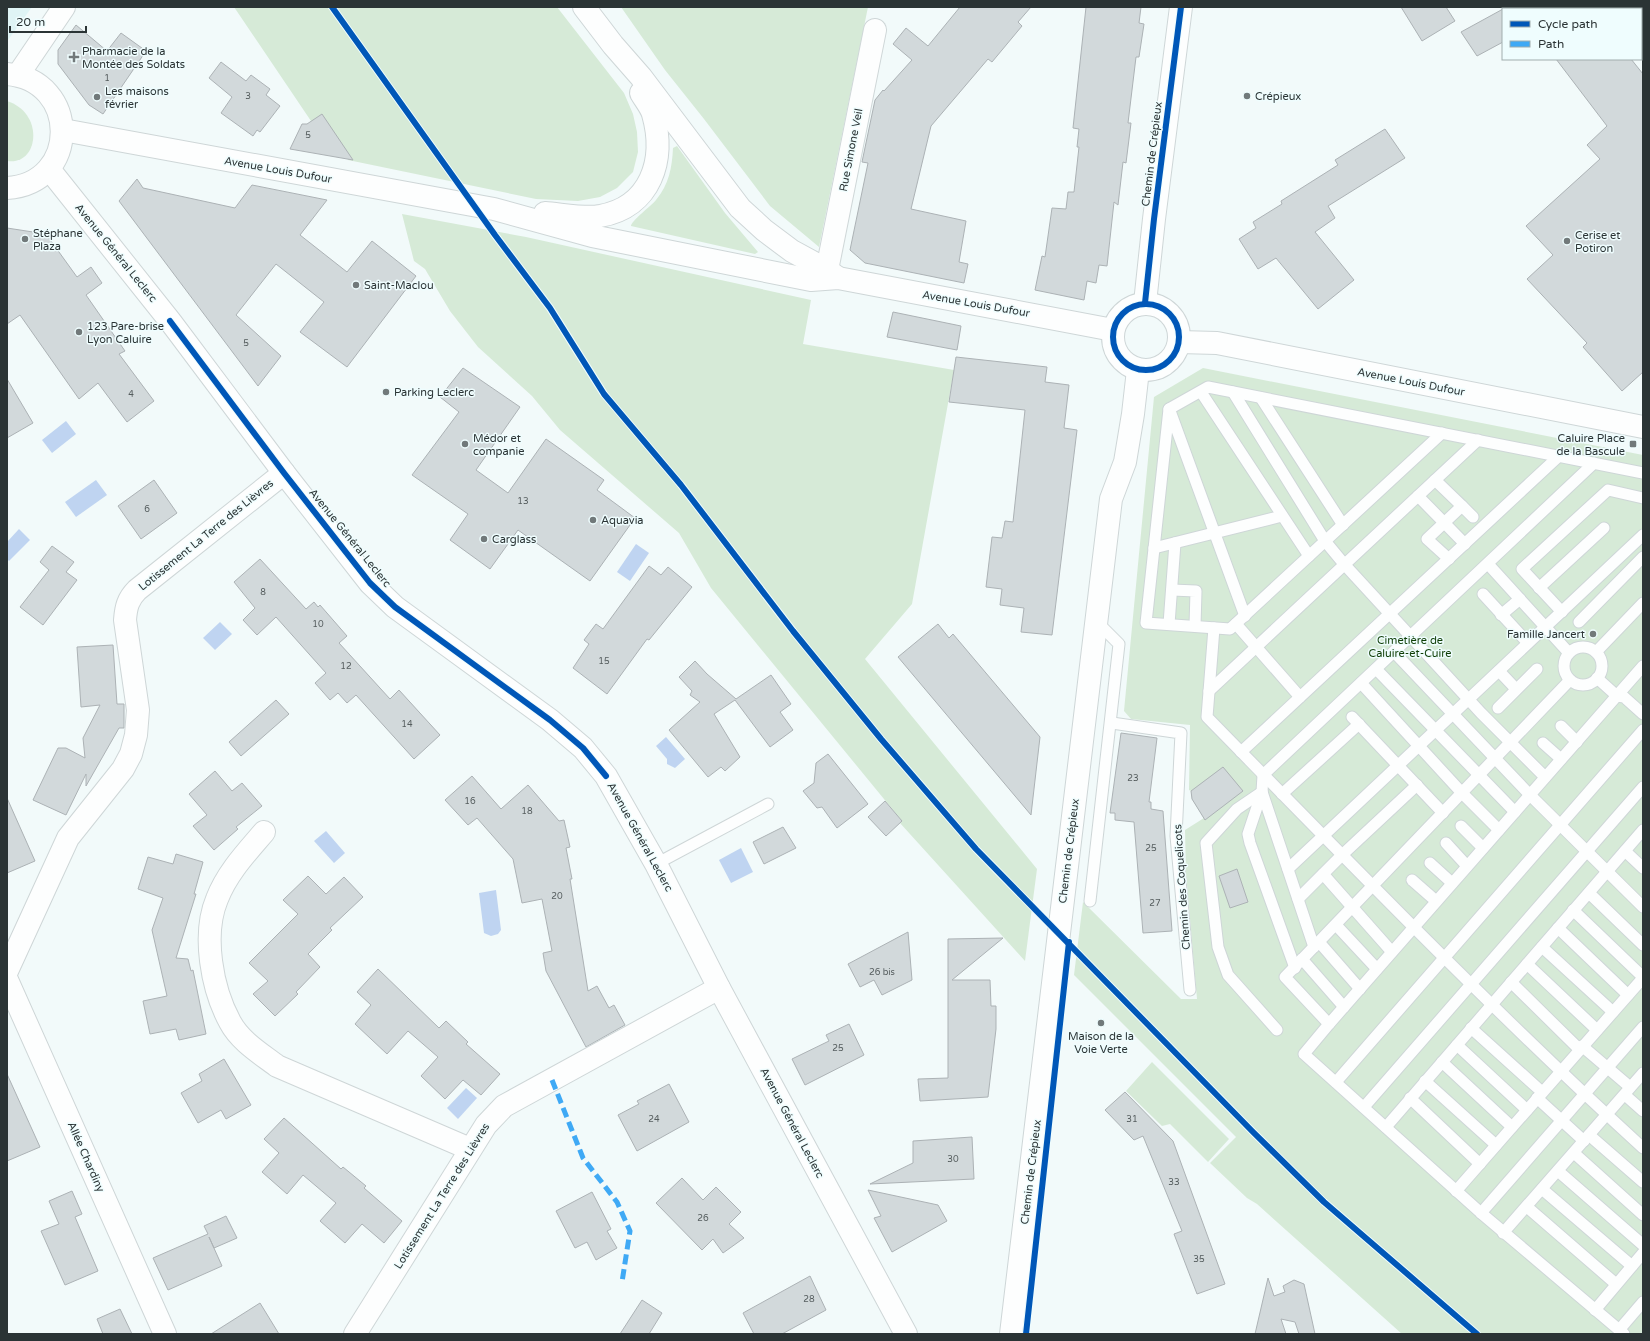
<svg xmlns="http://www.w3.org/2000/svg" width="1650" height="1341" font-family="'Varela Round',sans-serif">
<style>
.built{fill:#dff4f5}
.green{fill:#d6ead7}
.water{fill:#bfd4f1}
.building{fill:#d2d9db;stroke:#acb2b5}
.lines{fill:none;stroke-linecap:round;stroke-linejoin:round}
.service-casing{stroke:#ced6d7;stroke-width:13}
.minor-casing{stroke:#ced6d7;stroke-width:24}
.tertiary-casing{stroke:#ced6d7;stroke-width:24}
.secondary-casing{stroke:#ced6d7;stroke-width:24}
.primary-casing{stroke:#ced6d7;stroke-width:24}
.service{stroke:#fdfefe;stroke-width:11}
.minor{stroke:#fdfefe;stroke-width:22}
.tertiary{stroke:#fdfefe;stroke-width:22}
.secondary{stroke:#fdfefe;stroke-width:22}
.primary{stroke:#fdfefe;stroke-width:22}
.quiet{stroke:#3fa9f5;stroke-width:5;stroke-dasharray:10 5;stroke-linecap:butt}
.cycleway-casing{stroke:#effdfe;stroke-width:8}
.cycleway{stroke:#0057b8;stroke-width:6}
.poi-dot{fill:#71797a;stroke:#effdfe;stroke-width:1.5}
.labels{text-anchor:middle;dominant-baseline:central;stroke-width:3;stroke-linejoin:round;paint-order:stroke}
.number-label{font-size:9px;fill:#555d5e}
.poi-label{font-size:11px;fill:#2b3435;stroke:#effdfe;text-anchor:start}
.street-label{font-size:11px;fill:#2b3435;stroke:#effdfe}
.park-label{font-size:11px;fill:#0f3e06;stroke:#effdfe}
</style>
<rect width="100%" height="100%" fill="#f2fafa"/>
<path class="built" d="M7,7h25l-24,33h-1z"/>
<g class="green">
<path d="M234,7h323l67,86 9,21 4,18 1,20 -5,20 -16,16 -17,9 -22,4 -42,-2 -188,-39 -3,-11 -34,-28z"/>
<path d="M621,7h247l-49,240 -49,-41 -66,-87 -39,-49z"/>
<path d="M7,101c38,12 32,65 0,60z"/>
<path d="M677,146l48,67 33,39 -3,2 -124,-28c0,-5 20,-20 25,-26 13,-16 16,-32 17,-52z"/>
<path d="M402,214l124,23 285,63 -8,44 151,26 -42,234 -47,55 172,210 -12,92 -125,-138 2,-2 -191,-233 -32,-55 -119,-103 -28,-34 -54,-49 -28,-36 -25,-42 -11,-8z"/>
<path d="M1203,368l440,87v879h-241l-145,-130 -10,-6 -37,-35 26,-26 -162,-162 9,-73 98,97h16l-11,-126 -1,-43 19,-12 -12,-19 -1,-8 -2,-1 1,-65 -59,-6 -7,-8 30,-314z"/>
<path d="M1152,1062l77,77 -21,23 -38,-38 -8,2 -36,-35z"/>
</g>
<g class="water">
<path d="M66,421l10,13 -24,19 -10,-13z"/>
<path d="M96,480l11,15 -31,22 -11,-15z"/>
<path d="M19,529l11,11 -21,21 -2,-2v-17z"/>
<path d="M636,544l13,9 -19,28 -13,-9z"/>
<path d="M220,622l12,12 -17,16 -12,-12z"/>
<path d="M666,737l19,22 -10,9 -8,-4v-5l-11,-13z"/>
<path d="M326,831l19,22 -11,10 -20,-22z"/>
<path d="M741,848l12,24 -22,11 -12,-23z"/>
<path d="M496,890l5,40 -3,4 -7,2 -7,-3 -5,-40z"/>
<path d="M466,1088l11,10 -19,21 -11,-11z"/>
</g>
<g class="building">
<path d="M960,7h71l-13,15 4,4 -30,36 -4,-3 -57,67 -20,83 55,12 -7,41 9,2 -4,19 -99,-20 -15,-13 18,-87 -6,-1 13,-62 8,-10 1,1 28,-31 -19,-16 13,-16 22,18z"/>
<path d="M1086,7h55l-2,16 5,1 -5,33h-3l-8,66h3l-5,40 -3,-1 -5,43 -4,-3 -7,64 -8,-1 -3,18 -9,-2 -3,19 -49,-10 7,-34 3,1 7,-49 14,1 2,-17h6l5,-45h-2l2,-18 -6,-1z"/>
<path d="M1401,7h45l9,14 -33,20z"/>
<path d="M1503,9v33l-26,14 -16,-24z"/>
<path d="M76,25l31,26 14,-18 25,18 -43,63 -14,-9 -31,-41v-14z"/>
<path d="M1556,59h75l12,15v298l-21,19 -39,-44 4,-4 -60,-64 26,-24 -27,-29 74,-67 -13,-14 20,-19z"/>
<path d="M221,62l25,19 5,-6 19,14 -4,6 14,11 -20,26 -3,-2 -4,6 -32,-23 11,-16 -23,-19z"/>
<path d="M322,114l31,46 -63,-11 12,-25h5z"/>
<path d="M1385,129l20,29 -77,48 7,12 -20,14 39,48 -36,29 -42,-51 -18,11 -19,-30 17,-11 -3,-6 29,-18 -1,-3 57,-36 -3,-5z"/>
<path d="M137,179l6,9 92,20 17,-23 75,15 -27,35 47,37 25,-31 44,35 -69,91 -47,-35 24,-30 -48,-38 -40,51 45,41 -23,30 -139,-185z"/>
<path d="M7,228l39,6 31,43 14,-10 11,16 -16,12 39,56 -6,3 35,47 -27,21 -29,-39 -19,16 -59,-84 -13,9z"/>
<path d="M893,312l68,14 -4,24 -70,-13z"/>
<path d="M956,357l91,10 -2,15 24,3 -5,43 13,2 -25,205 -31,-3 3,-24 -24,-3 2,-16 -16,-2 6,-50 10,1 3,-17 8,1 12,-112 -76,-8z"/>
<path d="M463,368l57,39 -44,63 32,23 38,-54 58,41 -7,10 38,28 -45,63 -72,-51 -28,39 -40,-29 18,-26 -56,-39 47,-63 -19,-15z"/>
<path d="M7,379l26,44 -26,15z"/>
<path d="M154,480l23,33 -36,26 -23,-33z"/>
<path d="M52,546l22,16 -8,10 11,8 -34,45 -23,-18 29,-37 -9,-8z"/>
<path d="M260,559l46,50 8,-7 4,5 2,-2 27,31 -8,7 51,56 9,-9 41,45 -26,24 -58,-64 -9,8 -9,-10 -8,7 -15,-17 11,-10 -50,-56 -19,18 -14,-15 12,-12 -21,-26z"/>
<path d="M649,566l12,9 7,-8 24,20 -43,53 -2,-1 -40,55 -34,-26 16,-24 -5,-4 12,-16 7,5z"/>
<path d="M938,624l11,14 4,-4 87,103 -9,78 -133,-158z"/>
<path d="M113,645l4,59h7v24h-5l-33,58v-12l-20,41 -33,-15 25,-52h8l19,10 -2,-20 17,-33 -19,2 -4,-60z"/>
<path d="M695,661l12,13 29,25 35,-24 20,29 -11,8 13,18 -23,17 -35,-47 -21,14 26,43 -15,14 -4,-4 -13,10 -39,-47 31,-28 -10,-7 2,-4 -13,-14z"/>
<path d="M276,700l13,14 -48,42 -12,-14z"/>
<path d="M1121,733l36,5 -8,64h2v7l12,2 9,120 -29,2 -9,-111 -19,-2v-7h-5z"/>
<path d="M828,754l40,50 -31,24 -15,-21 -5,1 -14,-17 11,-8 2,-20z"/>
<path d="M1223,767l20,24 -38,29 -13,-21 -1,-8z"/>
<path d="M215,771l17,20 10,-8 20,23 -26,21 2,2 -24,21 -21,-24 14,-11 -18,-21z"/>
<path d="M472,776l29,33 27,-24 31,36 5,-1 6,27 -4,1 6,31h-2l18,112 9,-5 12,22 5,-3 11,20 -39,22 -40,-76 -3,-18 9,-2 -10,-52 -20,4 -9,-44 -36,-41 -9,7 -23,-25z"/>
<path d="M7,798l28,63 -28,12z"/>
<path d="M885,801l17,20 -16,15 -18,-19z"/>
<path d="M783,827l13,21 -32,16 -11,-22z"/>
<path d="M176,854l27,8 -9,32h2l-20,64 12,1 3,12 2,-1 13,64 -27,6 -3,-11 -26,5 -7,-33 24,-5 -15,-66 11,-32 -25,-9 10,-32 25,7z"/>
<path d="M1237,869l11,33 -18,6 -11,-32z"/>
<path d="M308,876l18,18 18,-17 19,20 -33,31 2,2 -24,24 12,13 -24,25 2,2 -23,22 -22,-22 15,-13 -19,-18 49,-49 -15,-14z"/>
<path d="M908,932l4,48 -30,15 -8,-15 -14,7 -12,-23z"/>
<path d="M1003,938l-51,42h38l1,26h5v23l-8,68 -68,4 -2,-22 30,-1v-139z"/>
<path d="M378,969l61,59 7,-7 22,21 -2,2 34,30 -19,21 -18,-15 -18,19 -24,-23 17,-19 -30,-26 -21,23 -32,-30 16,-19 -14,-13z"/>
<path d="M849,1024l15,31 -59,30 -13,-26 37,-18 -3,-6z"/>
<path d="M224,1059l27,46 -25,14 -5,-9 -23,13 -17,-30 21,-12 -3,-7z"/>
<path d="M7,1074l33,73 -33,14z"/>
<path d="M669,1084l20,38 -52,29 -19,-36 21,-11 -2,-3z"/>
<path d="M1125,1092l48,49 52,143 -28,10 -23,-60 8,-3 -39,-95 -9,4 -29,-30z"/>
<path d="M284,1118l57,51 2,-2 23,19 -2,2 38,33 -18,22 -22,-19 -17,19 -25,-22 16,-18 -33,-28 -16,19 -25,-22 17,-19 -15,-14z"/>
<path d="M972,1137l2,42 -104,5 43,-21v-22z"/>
<path d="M682,1178l21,22 13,-13 25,25 -12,12 15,14 -21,15 -10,-14 -11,11 -46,-47z"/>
<path d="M868,1190l70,15 9,16 -55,31 -18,-34 7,-2z"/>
<path d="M72,1191l10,23 -7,3 23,54 -33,14 -24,-54 18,-7 -10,-23z"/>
<path d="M592,1192l19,37 -4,2 10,17 -21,12 -9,-18 -12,6 -19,-37z"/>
<path d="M226,1216l11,22 -23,10 -5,-11 13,29 -54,24 -15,-32 55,-24 -4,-8z"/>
<path d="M810,1276l16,34 -44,24h-28l-11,-21z"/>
<path d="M1268,1278l6,18 11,-4 -2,-6 11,-6 10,4 11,50h-16l-4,-12 -14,-3 5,15h-31z"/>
<path d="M642,1300l20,13 -13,21h-29z"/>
<path d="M260,1303l19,31h-68z"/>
<path d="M120,1309l12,25h-29l-6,-15z"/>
</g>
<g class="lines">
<g class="service-casing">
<g id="service">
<path d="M1201,392l108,164"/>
<path d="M1233,392l92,149 19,23 137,149 64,64"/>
<path d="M1261,398l82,127"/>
<path d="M1169,409l-23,214 84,6 212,-196"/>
<path d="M1169,409l39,-22 435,86"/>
<path d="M1170,411l75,205"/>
<path d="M1435,480l27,26 -35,33 22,20"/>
<path d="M1418,496l47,48"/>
<path d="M1462,506l11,11"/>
<path d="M1154,548l128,-32"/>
<path d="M1488,564l81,89"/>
<path d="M1539,588l65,-60"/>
<path d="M1172,590l24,1 -1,35"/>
<path d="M1483,594l45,49"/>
<path d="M1562,612l-40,-43 86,-79 35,8"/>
<path d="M1501,615l19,-16"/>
<path d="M1579,622l64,-65"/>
<path d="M1169,624l6,-81"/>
<path d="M1236,624l64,73"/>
<path d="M1214,628l-7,89c143,146 285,293 436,431"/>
<circle cx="1583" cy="666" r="19"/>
<path d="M1394,652l136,143 113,112"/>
<path d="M1596,652l47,-49"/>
<path d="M1376,669l139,143"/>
<path d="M1499,671l17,18"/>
<path d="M1597,678l20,18 7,1 19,17"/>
<path d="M1570,680l-285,297 44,47 -25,30 177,159 143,121"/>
<path d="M1361,683l101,110 37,37"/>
<path d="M1209,691l269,-251"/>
<path d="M1498,708l39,-39"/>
<path d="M1352,717l91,96"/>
<path d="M1112,723l69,10 -5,103 14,154"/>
<path d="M1561,726l16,16"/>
<path d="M1543,743l18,16"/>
<path d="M1241,752l318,-296"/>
<path d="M1262,792l-25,17 -31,34 12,104 10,28 49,55"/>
<path d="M1262,792l-14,42 2,9 45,125"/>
<path d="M1282,794l77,-70"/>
<path d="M1461,826l22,22"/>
<path d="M1446,843l21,23"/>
<path d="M1625,851l18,17"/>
<path d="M1430,863l22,20"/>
<path d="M656,864l112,-60"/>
<path d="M1288,869l355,-334"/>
<path d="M1323,874l69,78"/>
<path d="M1412,880l24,21"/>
<path d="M1589,893l54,52"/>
<path d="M1298,899l44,-44 75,-70"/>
<path d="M1090,901l29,-257 -23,-23"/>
<path d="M1573,910l70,67"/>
<path d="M1336,925l41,44"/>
<path d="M1558,928l70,67"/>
<path d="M1319,942l41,47"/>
<path d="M1314,947l-52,-155 1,-17 331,-312"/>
<path d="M1542,947l71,65"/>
<path d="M1302,959l42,48"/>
<path d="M1527,964l70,66"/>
<path d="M1511,982l68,67"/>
<path d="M1329,1024l314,-358"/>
<path d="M1471,1028l71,64"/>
<path d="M1457,1045l70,65"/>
<path d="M1582,1046l48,41"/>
<path d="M1442,1062l70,65"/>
<path d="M1425,1081l71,64"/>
<path d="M1336,1082l307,-352"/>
<path d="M1625,1095l18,16"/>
<path d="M1410,1098l70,66"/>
<path d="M1537,1098l47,43"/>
<path d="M1364,1107l279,-320"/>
<path d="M1386,1127l257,-297"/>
<path d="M1589,1135l54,47"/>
<path d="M1574,1153l69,62"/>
<path d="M1558,1171l85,74"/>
<path d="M1542,1189l90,77"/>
<path d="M1456,1191l187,-213"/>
<path d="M1527,1207l89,77"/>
<path d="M1481,1213l162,-186"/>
<path d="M1503,1233l140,-160"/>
<path d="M1595,1310l48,-57"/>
<path d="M1619,1330l24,-28"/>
</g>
</g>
<g class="minor-casing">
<g id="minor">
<path d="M1621,7l2,2"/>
<path d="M1641,30l2,3"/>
<path d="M827,270l48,-240"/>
<path d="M1145,303l9,-84 27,-212"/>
<path d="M264,832c-18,21 -37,41 -47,67 -15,36 -5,90 13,123 10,19 30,31 47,44l193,83"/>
<path d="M7,971l61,-133 55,-69 8,-15 5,-19 2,-25 -13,-90c1,-13 3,-21 12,-30l147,-117"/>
<path d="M7,980l158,354"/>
<path d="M355,1334l131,-209 18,-19 215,-118"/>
</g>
</g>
<g class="tertiary-casing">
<path id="tertiary" d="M1011,1334l100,-835 14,-37 8,-48 5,-44"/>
</g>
<g class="secondary-casing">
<path id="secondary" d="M49,169l121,152 114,152 86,110 25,24 155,113 33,28 23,28 50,88 63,124 187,346"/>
</g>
<g class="primary-casing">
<g id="primary">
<path d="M584,7l29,38 28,32 99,131 24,22 28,21 35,19 11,8"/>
<path d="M7,74c73,6 73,110 0,114"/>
<path d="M18,75l46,-68"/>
<path d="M63,130l431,79 98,27 219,44 27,-2 275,52"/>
<path d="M545,213c15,1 42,6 55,3 51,-9 66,-56 53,-102 -2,-7 -8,-14 -12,-21"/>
<circle cx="1146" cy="337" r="33"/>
<path d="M1179,342l38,1 426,84"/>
</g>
</g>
<use href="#service" class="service"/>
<use href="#minor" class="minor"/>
<use href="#tertiary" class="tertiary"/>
<use href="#secondary" class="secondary"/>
<use href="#primary" class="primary"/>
<path class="quiet" d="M552,1080l31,78 34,44 13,29 -8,51"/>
<g class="cycleway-casing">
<g id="cycleway">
<path d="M332,7l163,228 55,73 54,86 77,91 112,146 88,108 95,110 277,283 71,70 153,132"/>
<path d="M1145,303l9,-84 27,-212"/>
<circle cx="1146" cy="337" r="33"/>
<path d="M170,321l114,152 86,110 25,24 155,113 33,28 23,28"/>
<path d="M1026,1334l43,-392"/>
</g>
</g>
<use href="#cycleway" class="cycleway"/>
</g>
<g class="poi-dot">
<path d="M72 51h4v4h4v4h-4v4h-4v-4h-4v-4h4z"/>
<circle cx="1247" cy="96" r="4"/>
<circle cx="97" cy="97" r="4"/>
<circle cx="25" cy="239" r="4"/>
<circle cx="1567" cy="241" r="4"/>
<circle cx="356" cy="285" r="4"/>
<circle cx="79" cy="332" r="4"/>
<circle cx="386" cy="392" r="4"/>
<circle cx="465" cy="444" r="4"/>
<rect x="1629" y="440" width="8" height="8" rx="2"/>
<circle cx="593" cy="520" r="4"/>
<circle cx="484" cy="539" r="4"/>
<circle cx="1593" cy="634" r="4"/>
<circle cx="1101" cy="1023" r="4"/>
</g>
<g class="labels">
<g class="number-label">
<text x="107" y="78">1</text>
<text x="248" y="96">3</text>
<text x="308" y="135">5</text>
<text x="246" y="343">5</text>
<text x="131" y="394">4</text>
<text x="523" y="501">13</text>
<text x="147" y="509">6</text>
<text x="263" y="592">8</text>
<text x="318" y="624">10</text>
<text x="604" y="661">15</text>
<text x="346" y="666">12</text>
<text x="407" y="724">14</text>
<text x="1133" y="778">23</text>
<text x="470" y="801">16</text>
<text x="527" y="811">18</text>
<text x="1151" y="848">25</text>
<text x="557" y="896">20</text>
<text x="1155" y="903">27</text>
<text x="882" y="972">26 bis</text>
<text x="838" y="1048">25</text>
<text x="654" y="1119">24</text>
<text x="1132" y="1119">31</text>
<text x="953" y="1159">30</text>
<text x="1174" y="1182">33</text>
<text x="703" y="1218">26</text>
<text x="1199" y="1259">35</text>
<text x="809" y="1299">28</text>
</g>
<g class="poi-label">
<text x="82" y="51">Pharmacie de la<tspan x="82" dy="13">Montée des Soldats</tspan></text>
<text x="105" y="91">Les maisons<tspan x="105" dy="13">février</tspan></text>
<text x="1255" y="96">Crépieux</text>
<text x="33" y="233">Stéphane<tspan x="33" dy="13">Plaza</tspan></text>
<text x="1575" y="235">Cerise et<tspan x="1575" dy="13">Potiron</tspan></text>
<text x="364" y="285">Saint-Maclou</text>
<text x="87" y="326">123 Pare-brise<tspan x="87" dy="13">Lyon Caluire</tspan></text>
<text x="394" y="392">Parking Leclerc</text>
<text x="473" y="438">Médor et<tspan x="473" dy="13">companie</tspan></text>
<text x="1625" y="438" text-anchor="end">Caluire Place<tspan x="1625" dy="13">de la Bascule</tspan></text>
<text x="601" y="520">Aquavia</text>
<text x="492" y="539">Carglass</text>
<text x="1585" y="634" text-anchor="end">Famille Jancert</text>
<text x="1101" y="1036" text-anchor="middle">Maison de la<tspan x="1101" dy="13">Voie Verte</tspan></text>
</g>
<g class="street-label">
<text transform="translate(851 150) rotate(-79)">Rue Simone Veil</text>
<text transform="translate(1152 154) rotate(-83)">Chemin de Crépieux</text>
<text transform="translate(278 170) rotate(10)">Avenue Louis Dufour</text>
<text transform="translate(116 253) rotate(51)">Avenue Général Leclerc</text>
<text transform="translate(976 304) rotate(10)">Avenue Louis Dufour</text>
<text transform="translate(1411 382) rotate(11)">Avenue Louis Dufour</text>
<text transform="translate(206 535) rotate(-39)">Lotissement La Terre des Lièvres</text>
<text transform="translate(350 538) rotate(51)">Avenue Général Leclerc</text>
<text transform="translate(640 837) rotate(61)">Avenue Général Leclerc</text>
<text transform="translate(1069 851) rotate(-83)">Chemin de Crépieux</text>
<text transform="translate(1182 887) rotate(-94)">Chemin des Coquelicots</text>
<text transform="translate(792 1123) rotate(62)">Avenue Général Leclerc</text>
<text transform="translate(86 1157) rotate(66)">Allée Chardiny</text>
<text transform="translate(1031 1172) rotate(-83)">Chemin de Crépieux</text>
<text transform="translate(442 1196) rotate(-58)">Lotissement La Terre des Lièvres</text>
</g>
<g class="park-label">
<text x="1410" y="640">Cimetière de<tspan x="1410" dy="13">Caluire-et-Cuire</tspan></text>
</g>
</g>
<rect width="1650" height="1341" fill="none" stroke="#2b3435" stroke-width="16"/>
<rect x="1502" y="8" width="140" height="52" fill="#effdfe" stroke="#a1adae"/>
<rect x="1510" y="21" width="20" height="6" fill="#0057b8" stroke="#a1adae"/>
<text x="1538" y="28" font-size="12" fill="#2b3435">Cycle path</text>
<rect x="1510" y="41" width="20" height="6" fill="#3fa9f5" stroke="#a1adae"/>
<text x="1538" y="48" font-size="12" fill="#2b3435">Path</text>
<path d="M10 26v6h76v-6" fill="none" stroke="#2b3435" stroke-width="2"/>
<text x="16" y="26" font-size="12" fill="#2b3435" stroke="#effdfe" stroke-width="3" paint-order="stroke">20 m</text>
</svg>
